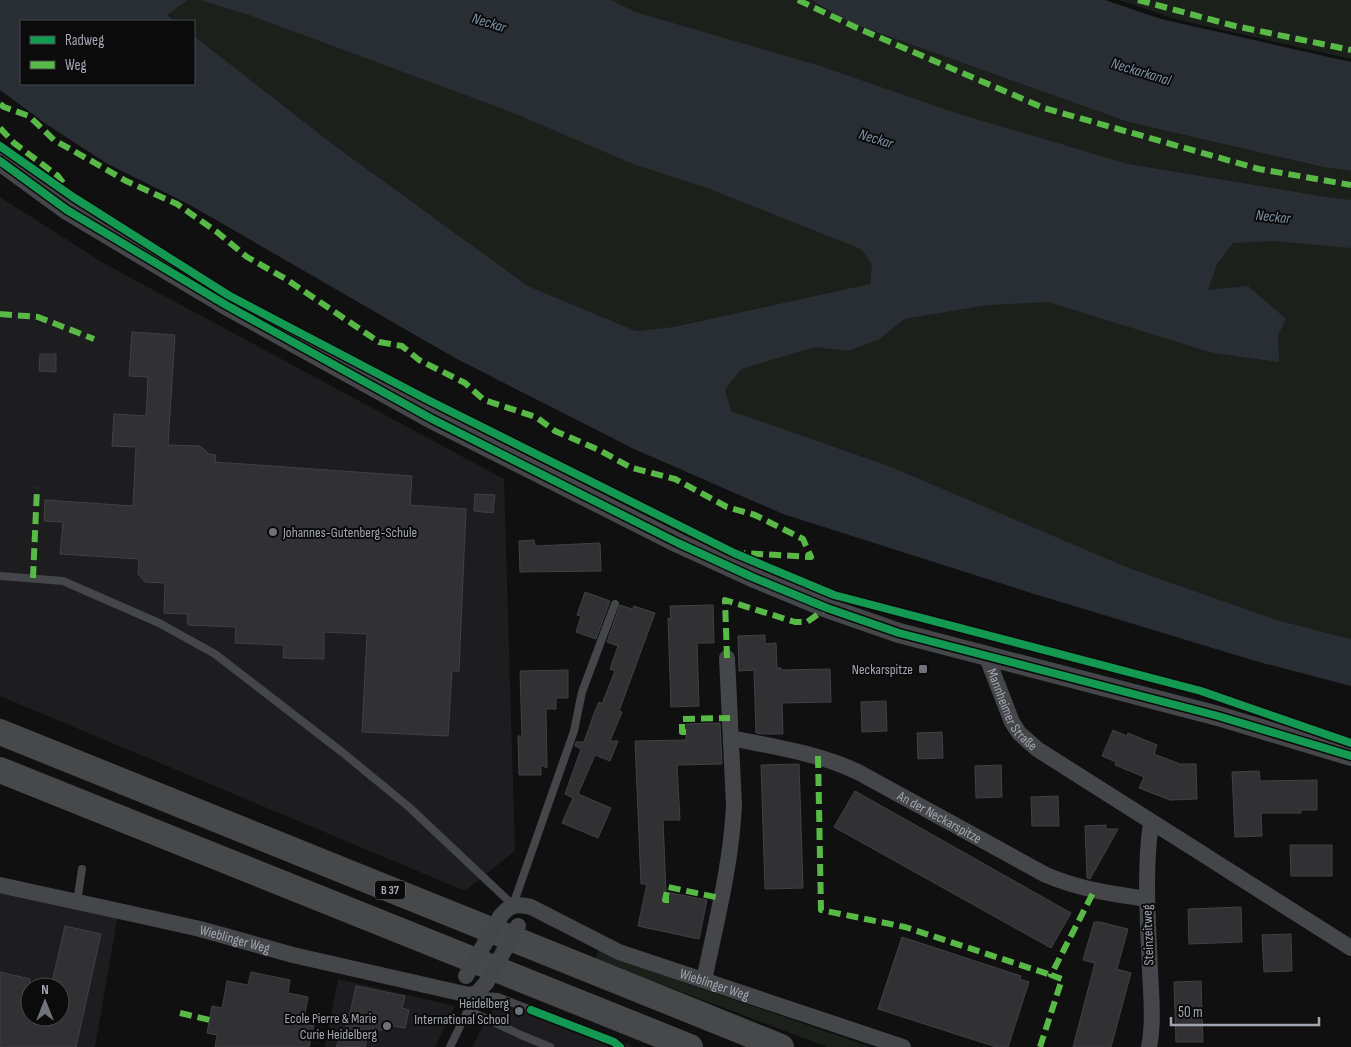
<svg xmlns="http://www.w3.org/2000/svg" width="1351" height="1047" font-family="'Sofia Sans Condensed',sans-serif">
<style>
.built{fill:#1d1d1f;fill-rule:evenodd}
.green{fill:#1b201b}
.water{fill:#292e34}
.building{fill:#313133;stroke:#404144}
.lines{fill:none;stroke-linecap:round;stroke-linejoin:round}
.service{stroke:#444649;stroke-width:8}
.minor{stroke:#444649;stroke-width:16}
.tertiary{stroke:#444649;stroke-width:20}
.trunk{stroke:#47484a;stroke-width:26}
.minor-bridge{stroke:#444649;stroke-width:16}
.quiet{stroke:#58b947;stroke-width:6;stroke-dasharray:12 6;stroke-linecap:butt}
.cycleway-casing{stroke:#0b0b0c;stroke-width:11}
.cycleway{stroke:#139951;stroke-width:8}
.poi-dot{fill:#6f7278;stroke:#0b0b0c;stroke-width:2}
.labels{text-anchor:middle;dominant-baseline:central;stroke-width:4;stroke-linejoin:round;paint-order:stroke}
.shield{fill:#0b0b0c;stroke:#75787f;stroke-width:1}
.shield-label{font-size:12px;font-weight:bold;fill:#a2a6b0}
.poi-label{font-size:14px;fill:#a2a6b0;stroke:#0b0b0c;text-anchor:end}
.street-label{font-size:14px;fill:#a2a6b0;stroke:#0b0b0c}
.water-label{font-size:15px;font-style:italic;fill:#7d92a8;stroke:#0b0b0c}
</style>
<rect width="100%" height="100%" fill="#101011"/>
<g class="built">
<path d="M0,197l105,67 399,215 11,372 -50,40 -465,-195z"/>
<path d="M0,878l124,26 -7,16 -22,127h-95zM30,987h30v30h-30z"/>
<path d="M338,979l117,27 -20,41h-110z"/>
<path d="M500,994l94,34 39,19h-161z"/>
</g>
<g class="green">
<path d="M143,0h668l40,23 277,99 195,45 28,4v468l-74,-19 -148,-52 -240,-102 -57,-20 -26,1 -41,-24 -34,-12 -86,-81 -9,1 -108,-45 -194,-141 -140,-109v-15h-21z"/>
<path d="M1119,0h232v59l-172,-39z"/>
<path d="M599,950l86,33 186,64h-44l-232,-88z"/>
</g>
<g class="water">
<path d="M0,0h188l-21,15 7,6h-153v63h173v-48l140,109 194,141 108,45 38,-4 196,-43 2,-19 -11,-16 -154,-61 -74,-24 -127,-54 -257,-95 -49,-15h411l24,12 182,53 142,49 169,50 197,33 26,3v48l-77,-7 -41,2 -16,21 -9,26 40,-4 38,33 -8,16 1,27 -66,-9 -165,-51 -60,3 -84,14 -24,20 -32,12 -33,-4 -74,22 -16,21 6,21 158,55 240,102 148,52 74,19v47l-92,-24 -228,-69 -248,-79 -149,-65 -179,-91 -265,-153 -84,-42 -60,-39 -46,-34z"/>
<path d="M811,0h294l56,19 190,43v109l-28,-4 -195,-45 -277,-99z"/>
</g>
<g class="building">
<path d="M132,332l43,3 -7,110 32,1 9,8 7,1 -1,7 197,14 -2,29 56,4 -7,162h-7l-4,65 -86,-4 5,-98 -43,-2v27l-41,-1 1,-13 -49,-2 1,-16 -48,-2 -1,-11 -23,-1 1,-30 -20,-1 -7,-8 1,-15 -79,-5 3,-32 -19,-1 1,-21 88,6 3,-59 -24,-1 2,-32 32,2 2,-39 -19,-1z"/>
<path d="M40,354h16v18l-17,-1z"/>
<path d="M475,494l20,1 -2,18 -19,-2z"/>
<path d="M534,540l1,6 65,-3 1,28 -81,1 -1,-31z"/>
<path d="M585,592l25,9 -14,38 -20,-7 5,-16 -4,-1z"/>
<path d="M620,605l12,4 2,-3 21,7 -36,98 3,1 -12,29h8l-8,20 -15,-6 -17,39 33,14 -13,30 -36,-15 11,-25 -8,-4 16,-45 -6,-3 1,-4h8l11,-31 4,-9 3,2 13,-33 -5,-2 8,-23 -11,-4z"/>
<path d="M713,605l1,38h-17l2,63 -28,1 -3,-89 3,1 -1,-13z"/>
<path d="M765,635v9l11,-1 1,25h4v2l49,-1 1,33 -49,1 1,31h-19l-8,-1 -2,-63 -15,1 -1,-35z"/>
<path d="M568,670v28h-12v11h-10l1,59 -6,-3v10h-22l-1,-39h4l-2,-65z"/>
<path d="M886,701l1,30 -25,1 -1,-30z"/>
<path d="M720,723l2,41 -45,1 3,55h-17l3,72 41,8 -8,39 -61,-13 9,-42h-6l-6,-143 51,-1v-16z"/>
<path d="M1113,730l14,6 1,-3 29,12 -3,9 26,10h16l1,35 -27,1 -31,-12 5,-11 -29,-12 1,-3 -14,-6z"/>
<path d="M942,732l1,26 -25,1 -1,-26z"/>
<path d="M799,764l4,124 -38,1 -4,-124z"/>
<path d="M1001,765l1,32 -26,1 -1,-32z"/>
<path d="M1259,771l1,10 57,-1v30h-16v3h-40l1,23 -27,1 -3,-65z"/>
<path d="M855,791l216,122 -20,35 -217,-121z"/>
<path d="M1058,796l1,30h-27l-1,-29z"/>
<path d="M1106,825v4h12l-28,50 -3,-1 -2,-52z"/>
<path d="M1290,845h42v31h-41z"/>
<path d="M1241,907l1,35 -53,2 -1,-35z"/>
<path d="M1094,922h6l28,7 -11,40 14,4 -20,74h-38l22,-84 -12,-3z"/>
<path d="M65,926l36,8 -25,113h-76v-75l30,7v38h30v-30h-9z"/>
<path d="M1291,934l1,37 -28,1 -2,-37z"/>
<path d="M902,937l119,39 -1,3 9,3 -21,65h-12l-118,-38z"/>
<path d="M251,972l39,8 -2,13 20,4 -5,27 11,2 -5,21h-94l2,-12 -10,-2 5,-27 10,2 5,-27 21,4z"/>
<path d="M1201,981l2,61h-27l-2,-60z"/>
<path d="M356,986l49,10 -3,12 7,2 -4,18 -17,-3 -2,6 -17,-3 -4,19h-29l12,-25z"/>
</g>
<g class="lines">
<g class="service">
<path d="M0,576l63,5 96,42 56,31 127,98 67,55 104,98 61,-174 8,-39 33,-88"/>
<path d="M77,902l5,-33"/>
<path d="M468,1010l53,25 29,12"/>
<path d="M450,1047l18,-37 1,-15 29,2 33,13"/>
</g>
<g class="minor">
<path id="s1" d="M986,655l26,67 7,11 18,16 314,199"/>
<path id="s2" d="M731,738c43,9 87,15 127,34l188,103c33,14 66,19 101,24"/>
<path id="s3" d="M0,885l151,33 49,11 93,26 176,40 8,-2 9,-10"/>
<path id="s4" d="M500,917c9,-12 16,-14 31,-10l88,45 284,95"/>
<path d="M704,980c12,-57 27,-115 30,-174l-7,-148"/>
<path d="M1149,1047c5,-24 2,-53 1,-77 -2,-50 -6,-99 1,-147"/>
</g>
<path class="tertiary" d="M0,161l67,49 159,95 206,114 246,124 74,34 75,31 72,25 319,83 133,40"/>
<g class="trunk">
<path d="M0,732l781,315"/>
<path d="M0,770l690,277"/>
</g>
<g class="minor-bridge">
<path d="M466,976l34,-59"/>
<path d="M486,983l32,-57"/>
</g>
<g class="quiet">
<path d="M798,0l57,27 189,81 215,61 92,16"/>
<path d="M1138,0l97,26 116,24"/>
<path d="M0,104l4,3 25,9 25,24 48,27 24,14 51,23 40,28 30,25 39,22 93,63 23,4 17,14 46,23 19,17 52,17 19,14 44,19 33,18 43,11 52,28 28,8 48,24 8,18 -67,-4"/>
<path d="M0,128l14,15 44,33 8,11"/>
<path d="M0,314l38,3 56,22"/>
<path d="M33,578l4,-90"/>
<path d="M727,658l-2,-58 70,22h12l20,-14"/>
<path d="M686,732h-4v-13l48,-1"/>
<path d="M818,756l3,154 84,17 146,48"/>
<path d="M669,900h-4l3,-13 52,11"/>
<path d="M180,1013l30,7"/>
<path d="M1040,1047l22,-68 -11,-4 43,-84"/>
</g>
<g class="cycleway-casing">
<g id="cycleway">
<path d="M0,146l73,51 155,98 198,104 308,154 100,42 367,96 150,52"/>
<path d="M0,161l67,49 159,95 206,114 246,124 74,34 75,31 72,25 319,83 133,40"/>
<path d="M531,1010l83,32 6,5"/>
</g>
</g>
<use href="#cycleway" class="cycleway"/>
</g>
<g class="poi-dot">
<circle cx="273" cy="532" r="5"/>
<rect x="918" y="664" width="10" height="10" rx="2.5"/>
<circle cx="519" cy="1011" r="5"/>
<circle cx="387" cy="1026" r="5"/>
</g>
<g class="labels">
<rect class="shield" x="375" y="880.5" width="30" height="19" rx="4"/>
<g class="shield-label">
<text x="390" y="890">B 37</text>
</g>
<g class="poi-label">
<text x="283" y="532" text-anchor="start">Johannes-Gutenberg-Schule</text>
<text x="913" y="669">Neckarspitze</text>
<text x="509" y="1003">Heidelberg<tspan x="509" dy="16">International School</tspan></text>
<text x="377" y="1018">Ecole Pierre &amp; Marie<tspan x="377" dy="16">Curie Heidelberg</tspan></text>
</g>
<g class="street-label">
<text stroke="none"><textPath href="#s1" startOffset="61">Mannheimer Straße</textPath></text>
<text stroke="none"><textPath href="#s2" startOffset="225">An der Neckarspitze</textPath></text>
<text transform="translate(1148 935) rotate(-92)">Steinzeitweg</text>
<text stroke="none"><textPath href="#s3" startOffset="241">Wieblinger Weg</textPath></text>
<text stroke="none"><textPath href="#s4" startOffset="235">Wieblinger Weg</textPath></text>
</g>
<g class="water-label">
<text transform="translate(489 23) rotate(17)">Neckar</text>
<text transform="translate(1141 72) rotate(17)">Neckarkanal</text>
<text transform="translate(876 139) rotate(17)">Neckar</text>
<text transform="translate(1273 217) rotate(6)">Neckar</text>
</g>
</g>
<rect x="20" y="20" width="175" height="65" fill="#0b0b0c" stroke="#47494e"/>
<rect x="30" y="36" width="25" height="8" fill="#139951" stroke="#47494e"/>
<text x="65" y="45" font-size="15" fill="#a2a6b0">Radweg</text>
<rect x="30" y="61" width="25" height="8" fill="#58b947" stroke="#47494e"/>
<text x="65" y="70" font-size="15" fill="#a2a6b0">Weg</text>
<g transform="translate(45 1002)"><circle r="24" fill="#0b0b0c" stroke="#47494e"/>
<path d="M0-4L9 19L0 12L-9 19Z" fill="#6f7278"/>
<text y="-8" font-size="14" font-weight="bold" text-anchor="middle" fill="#a2a6b0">N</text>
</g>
<path d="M1171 1017v8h148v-8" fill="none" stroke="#a2a6b0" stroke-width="2.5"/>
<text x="1178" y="1017" font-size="15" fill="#a2a6b0" stroke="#0b0b0c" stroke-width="4" paint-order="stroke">50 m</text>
</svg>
